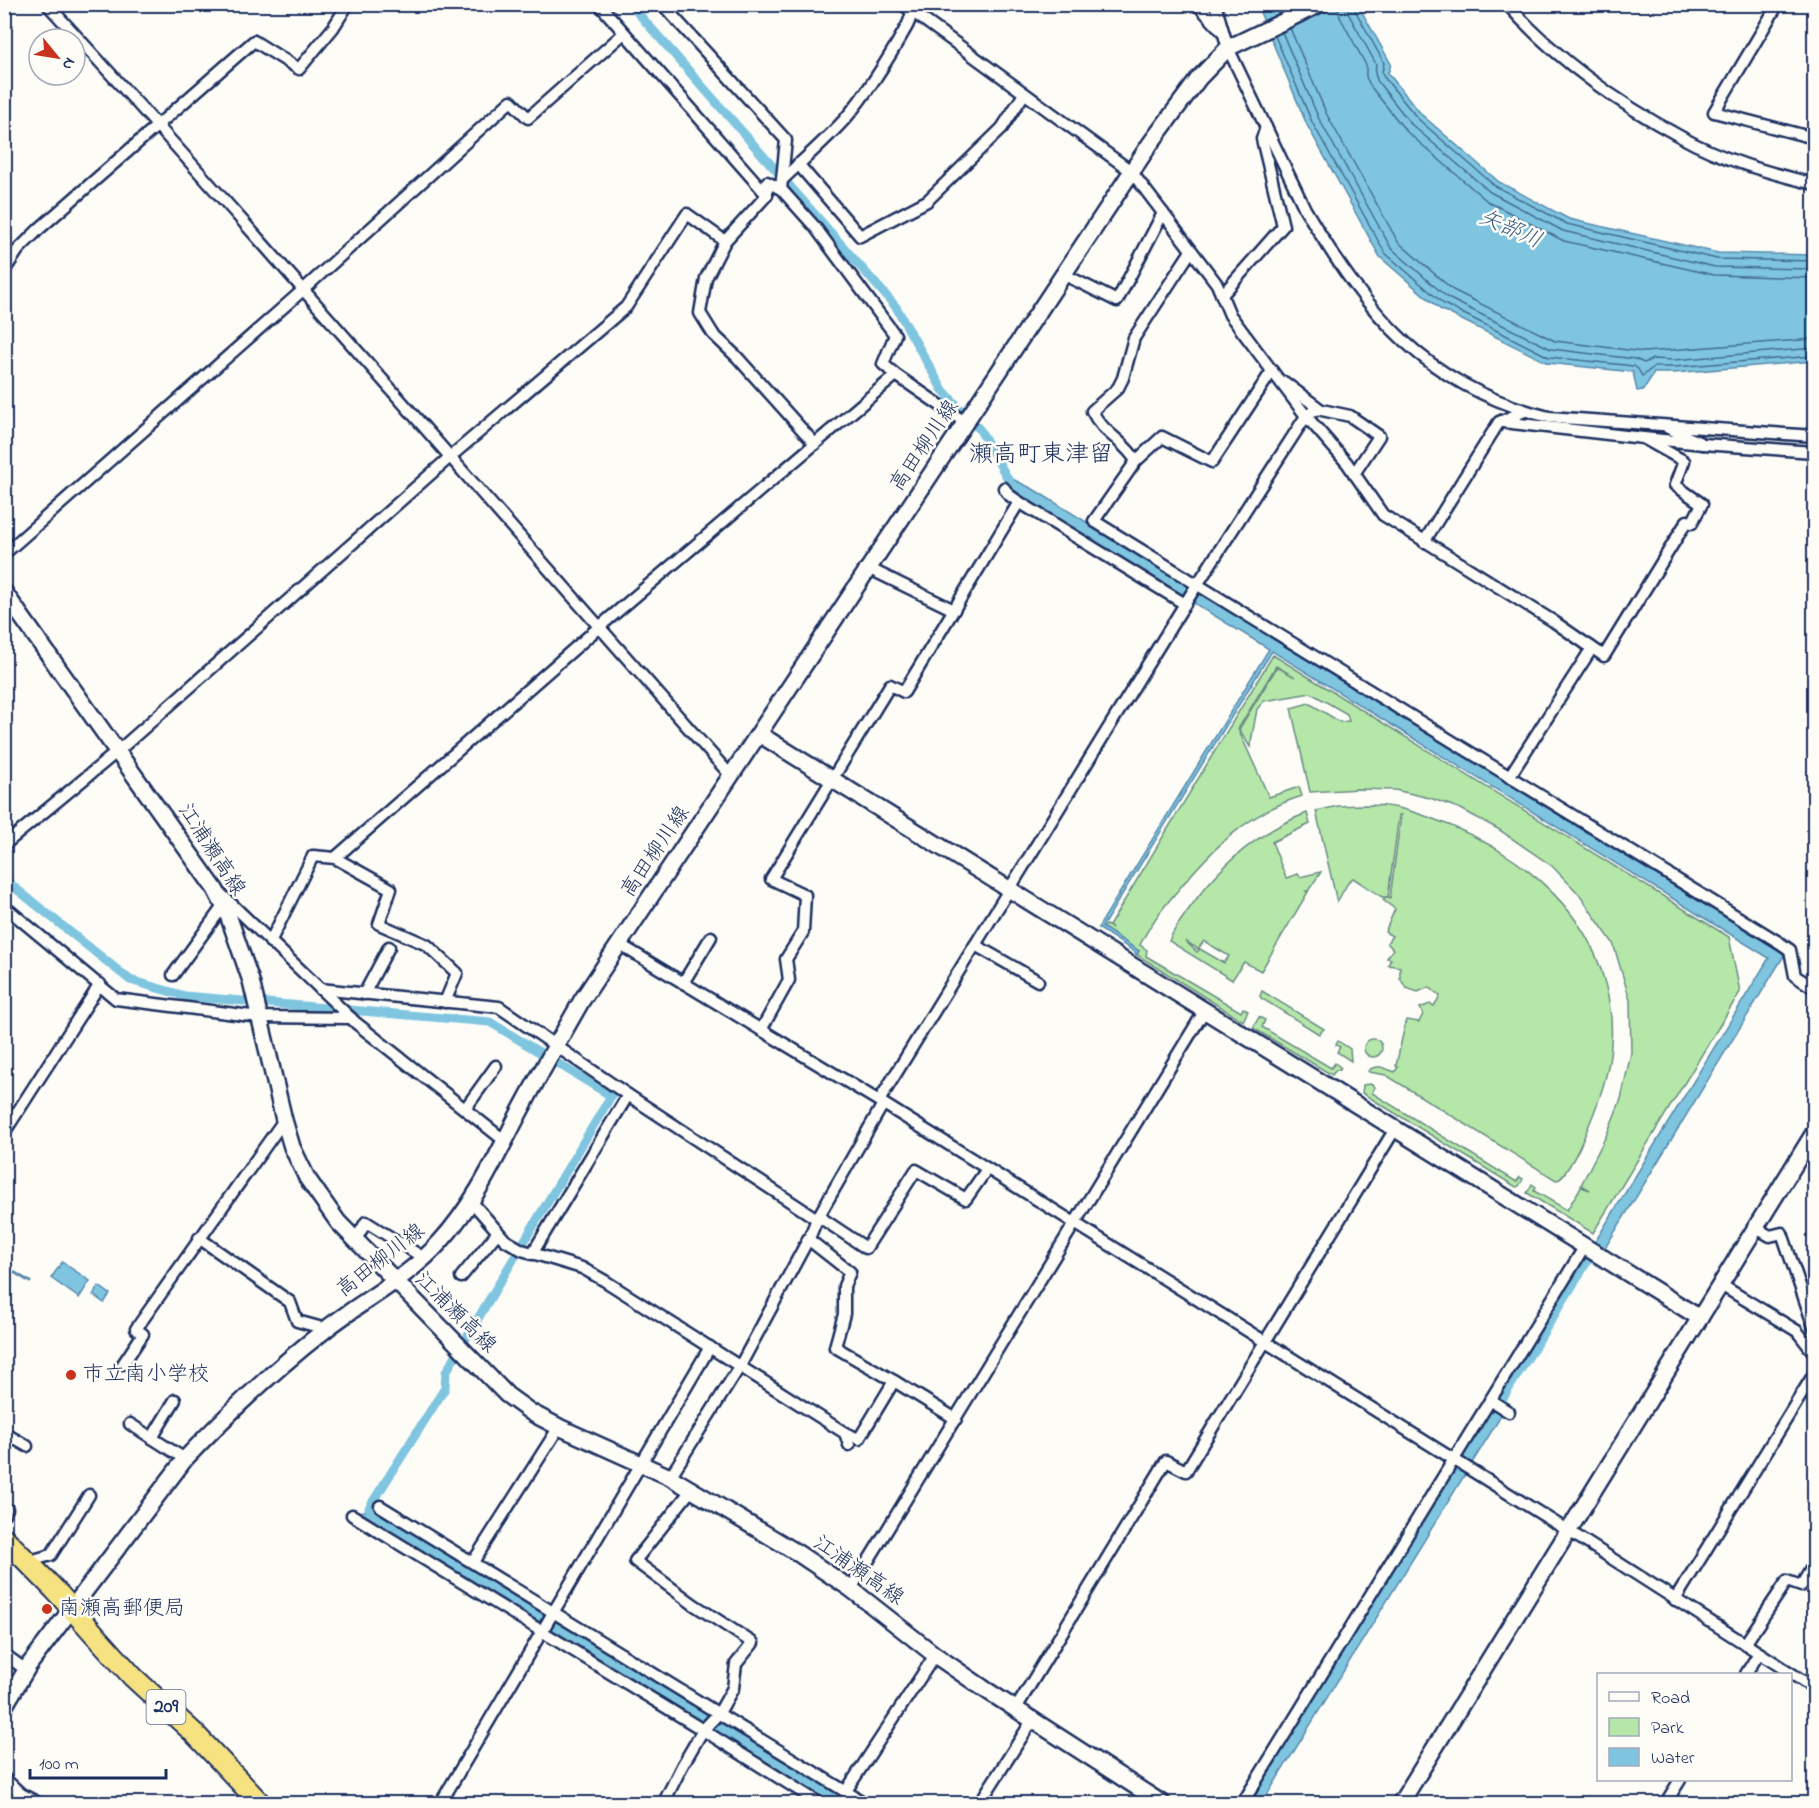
<svg xmlns="http://www.w3.org/2000/svg" width="1819" height="1808" font-family="'Indie Flower','Klee One',sans-serif">
<style>
.green{fill:#b5e7a8;stroke:#688b83;stroke-width:1.5;fill-rule:evenodd}
.water{fill:#7fc5e0;stroke:#5789ac;stroke-width:1.5}
.lines{fill:none;stroke-linecap:round;stroke-linejoin:round}
.shore{stroke:#436b92;stroke-width:1.5}
.stream{stroke:#5789ac;stroke-width:3}
.canal{stroke:#7fc5e0;stroke-width:9}
.street-casing{stroke:#1b2f5e;stroke-width:15}
.secondary-casing{stroke:#1b2f5e;stroke-width:20}
.highway-casing{stroke:#1b2f5e;stroke-width:24}
.street{stroke:#fdfcf7;stroke-width:10}
.secondary{stroke:#fdfcf7;stroke-width:15}
.highway{stroke:#f6e281;stroke-width:20}
.poi-dot{fill:#c8321e;stroke:#fdfcf7;stroke-width:2}
.labels{text-anchor:middle;dominant-baseline:central;stroke-width:5;stroke-linejoin:round;paint-order:stroke}
.shield{fill:#fdfcf7;stroke:#5f6c8c;stroke-width:1.5}
.shield-label{font-size:20px;font-weight:bold;fill:#1b2f5e}
.street-label{font-size:21px;fill:#1b2f5e;stroke:#fdfcf7}
.poi-label{font-size:21px;fill:#1b2f5e;stroke:#fdfcf7;text-anchor:start}
.water-label{font-size:22px;font-style:italic;fill:#395c85;stroke:#fdfcf7}
.quarter-label{font-size:24px;fill:#1b2f5e;stroke:#fdfcf7}
</style>
<rect width="100%" height="100%" fill="#fdfcf7"/>
<filter id="ink" filterUnits="userSpaceOnUse"><feTurbulence type="fractalNoise" baseFrequency=".0167" numOctaves="2"/><feDisplacementMap in="SourceGraphic" scale="12" xChannelSelector="R" yChannelSelector="G"/><feConvolveMatrix kernelMatrix="1 2 1 2 8 2 1 2 1" color-interpolation-filters="sRGB"/></filter>
<g filter="url(#ink)">
<g class="green">
<path d="M1273,655l456,282 11,55 -147,241 -66,-40 5,-9 4,3 -2,4 33,19 14,-23 9,3 -9,-5 26,-51 14,-35 10,-46 -1,-53 -17,-57 -35,-50 -26,-27 -54,-37 -37,-20 -31,-11 -35,-8 -37,-1 -48,3 -19,-84 18,-5 31,19 9,-1 -2,-7 -36,-21 -47,8 -7,8 -7,38 -11,-18 38,-62 18,10 -19,-11 -38,63 31,68 30,-10 3,9c-54,17 -88,51 -123,93 -15,17 -29,35 -39,56l7,5 -1,6 95,56 2,-4 5,3 -5,10 -106,-66 2,-4 -36,-23 3,-3 6,3 -3,-2z"/>
<path d="M1361,805c11,0 22,0 32,2 12,2 24,6 35,10 61,21 120,59 155,114 20,32 31,76 28,113 -1,23 -8,45 -16,66 -9,23 -19,50 -35,69l-4,1 -170,-105 -17,-3 -1,-1c9,-8 18,-2 27,1l3,-5 -2,-1 10,-46 13,2 4,-8 -3,-6 10,-4 4,2 6,-10 -11,-9 -11,5 -12,-4 -6,-10v-11l-12,-2 3,-6 -4,-1 6,-9 -6,-6 5,-7 -7,-4 10,-23 -12,-9 2,-3 5,1 11,-83h-2l-11,82h-6l-29,-19 -4,3 -12,21 -21,-91 22,-5z"/>
<path d="M1307,813l3,11 -38,18 14,36 12,-4 2,3 21,-5 -13,19h-3l3,1 -47,79 -17,-9 -12,18 -63,-39c4,-11 13,-22 20,-32 30,-43 68,-77 118,-96zM1185,941l13,8 6,-8 25,15 -5,7 -24,-14 -3,3z"/>
<path d="M1262,991l62,38 -5,5 -58,-36 -1,-2z"/>
<path d="M1259,1017l6,3 -3,7 69,41 4,-5 6,5 -1,2h-4l-4,5 -79,-47z"/>
<circle cx="1373" cy="1048" r="9"/>
<path d="M1338,1041l12,8 1,12 -14,-9 3,-5 -4,-2z"/>
<path d="M1370,1084l5,3 -3,6 143,88h2l3,-4 3,2 -4,7 -3,1 -154,-94 1,-8z"/>
</g>
<g class="water">
<path d="M1257,5h101l33,59 -3,9 34,42 77,67 70,37 149,34 96,2v106l-140,12h-20l-11,17 -6,1 -4,-19 -85,-9 -108,-54 -60,-52 -73,-132z"/>
<path d="M1010,478l23,11 752,465 -188,307 -10,-6 182,-297 -497,-307 -170,276 37,24 -3,4 -1,-3 -37,-24 171,-279 -255,-156 -9,-12z"/>
<path d="M62,1262l28,19 -11,17 -28,-20z"/>
<path d="M99,1286l11,8 -6,9 -11,-8z"/>
<path d="M1498,1400l8,5 -8,16 -236,382 -15,1 241,-391z"/>
<path d="M377,1508l479,295h-25l-472,-291z"/>
</g>
<g class="lines">
<g class="shore">
<path d="M1337,4l3,13 26,48v12l5,10 35,44 81,70 77,40 150,34 100,3"/>
<path d="M1346,4l2,9 28,51 -1,10 3,8 34,43 78,67 73,39 152,36 99,2"/>
<path d="M1354,4l1,6 29,53 -2,9 2,5 34,42 77,67 72,38 150,35 97,2"/>
<path d="M1290,28l37,87 71,127 55,48 102,51 89,11 170,-13"/>
<path d="M1282,32l37,87 72,129 57,50 103,51 84,10 9,4 9,-4 21,1 140,-12"/>
<path d="M1275,36l37,86 73,131 59,51 105,53 85,9 4,3 4,7 12,-9h20l140,-11"/>
</g>
<g class="stream">
<path d="M4,1266l26,16"/>
<path d="M4,1789l12,11 7,4"/>
</g>
<g class="canal">
<path d="M630,4l266,303 46,82 38,41 32,56 4,2"/>
<path d="M4,879l126,101 55,16 305,26 121,74 -165,276 -1,16 -76,120 11,7"/>
<path d="M1495,1411l100,-162"/>
</g>
<g class="street-casing">
<g id="street">
<path d="M47,4c233,254 456,516 685,773"/>
<path d="M599,4l168,191"/>
<path d="M662,4l124,136 -5,49"/>
<path d="M902,4l229,167 86,113 13,31 76,101 41,47 36,52 170,106 39,27 -83,129"/>
<path d="M1197,4l24,26"/>
<path d="M1215,4l13,44 77,161c62,105 121,178 244,208l265,19"/>
<path d="M1507,4c48,54 111,99 174,133 41,23 89,36 133,47"/>
<path d="M1778,4l-64,108 100,26"/>
<path d="M798,164l62,72 67,-35 75,-73 22,-34"/>
<path d="M782,180c21,-20 44,-40 63,-61 24,-28 44,-61 62,-93 4,-7 4,-14 8,-22"/>
<path d="M725,241l-19,37 -6,35 13,21 24,23 78,87"/>
<path d="M1191,251l-57,87 -11,40 -5,10 -26,23c11,23 33,30 44,50l-42,60 686,422 10,7 5,26 19,12"/>
<path d="M4,271l14,-21 21,-21 215,-188 45,28 34,-41 15,-24"/>
<path d="M1063,274l54,27 46,-88"/>
<path d="M1222,295l61,-69 -21,-87 4,-12"/>
<path d="M1284,382l36,27"/>
<path d="M1503,422l140,16"/>
<path d="M1668,428l35,16 111,8"/>
<path d="M1136,461l26,-24 50,25 60,-91"/>
<path d="M1004,488l5,7 10,7 166,102"/>
<path d="M1424,542l75,-120 26,-11"/>
<path d="M4,554l299,-264 208,-189 17,17 95,-84"/>
<path d="M868,568l86,42"/>
<path d="M1588,645l16,11 83,-135 5,2 10,-19 -27,-19 9,-24 -41,-23 60,6"/>
<path d="M4,845l114,-94 332,-294 176,-150 61,-93 38,27 42,-46v-13l14,7 34,38 80,108 -12,29 13,11 70,48"/>
<path d="M335,858l263,-230 298,-253"/>
<path d="M222,895l134,128 149,118"/>
<path d="M4,906l112,93 143,18 92,1"/>
<path d="M270,942l43,-86 22,2 56,31 -12,35 48,21 30,28 -12,29"/>
<path d="M619,944l260,157 696,434 239,153"/>
<path d="M975,945l63,36"/>
<path d="M173,975l51,-70"/>
<path d="M683,983l28,-46"/>
<path d="M320,989l179,18 129,88 189,124"/>
<path d="M364,994l25,-47"/>
<path d="M761,1030l28,-50 -3,-21 17,-27 2,-37 -34,-16 119,-194 14,7 115,-190"/>
<path d="M879,1101l307,-499 120,-186 11,-7 33,7 29,20 -25,38"/>
<path d="M465,1109l31,-43"/>
<path d="M4,1133l96,-149"/>
<path d="M472,1202l33,38 17,10 60,18 23,13 240,152 4,12"/>
<path d="M818,1216l48,32 50,-78 50,29 21,-30"/>
<path d="M1756,1228l14,8 12,-3 32,94"/>
<path d="M199,1238l91,64 7,19 29,8"/>
<path d="M808,1239l42,33 -6,14v28l-9,33 59,34"/>
<path d="M355,1241l11,-19 58,36"/>
<path d="M532,1254l96,-159"/>
<path d="M461,1277l37,-45"/>
<path d="M1721,1285l76,46 17,22"/>
<path d="M123,1364l20,-30 -7,-5 148,-209"/>
<path d="M1490,1400l19,12"/>
<path d="M130,1424l55,35"/>
<path d="M4,1433l23,13"/>
<path d="M845,1433l14,6 35,-58 62,38"/>
<path d="M152,1438l23,-38"/>
<path d="M670,1477l70,-111 70,-130 7,-17 66,-115"/>
<path d="M692,1489l-57,72 58,43 60,39 -17,21 -3,24 -14,25 -16,17 118,74"/>
<path d="M380,1506l486,298"/>
<path d="M4,1507l3,2 -3,5"/>
<path d="M352,1515l351,215 -21,36 -19,38"/>
<path d="M473,1562l86,-135"/>
<path d="M31,1565l6,-6 14,-4 38,-60"/>
<path d="M851,1589l354,-579"/>
<path d="M1675,1600l139,-226"/>
<path d="M1745,1644l42,-63 14,5 13,-22"/>
<path d="M4,1654l22,16"/>
<path d="M1746,1674l13,-21"/>
<path d="M1015,1710l151,-249 20,10 209,-342"/>
<path d="M4,1778l17,16 19,10"/>
<path d="M846,1791l89,-136"/>
<path d="M440,1804l270,-457"/>
<path d="M979,1804l53,-83"/>
<path d="M1242,1804l343,-558"/>
<path d="M1665,1804l15,-24"/>
</g>
</g>
<g class="secondary-casing">
<g id="secondary">
<path d="M4,592l211,297 12,23 24,69 33,139 8,27 15,31 31,44 169,173 25,18 27,14 111,50 126,75 55,37 84,66 48,33 180,116"/>
<path d="M759,734l941,584"/>
<path d="M4,1707l25,-42 156,-206c43,-46 90,-90 140,-129 38,-30 82,-51 115,-88 33,-36 54,-80 76,-123 21,-40 43,-79 66,-119l568,-856 49,-66 29,-30 92,-44"/>
<path d="M1400,1804l414,-671"/>
</g>
</g>
<g class="highway-casing">
<path id="highway" d="M4,1538l51,52 78,87 62,57 66,70"/>
</g>
<use href="#street" class="street"/>
<use href="#secondary" class="secondary"/>
<use href="#highway" class="highway"/>
</g>
</g>
<g class="poi-dot">
<circle cx="71" cy="1375" r="6"/>
<circle cx="47" cy="1609" r="6"/>
</g>
<g class="labels">
<rect class="shield" x="146.5" y="1690" width="39" height="34" rx="4.5"/>
<g class="shield-label">
<text x="166" y="1707">209</text>
</g>
<g class="street-label">
<text transform="translate(925 446) rotate(-56)">高田柳川線</text>
<text transform="translate(211 850) rotate(57)">江浦瀬高線</text>
<text transform="translate(656 852) rotate(-56)">高田柳川線</text>
<text transform="translate(381 1261) rotate(-38)">高田柳川線</text>
<text transform="translate(455 1313) rotate(45)">江浦瀬高線</text>
<text transform="translate(858 1571) rotate(35)">江浦瀬高線</text>
</g>
<g class="poi-label">
<text x="83" y="1375">市立南小学校</text>
<text x="59" y="1609">南瀬高郵便局</text>
</g>
<g class="water-label">
<text transform="translate(1510 230) rotate(24)">矢部川</text>
</g>
<g class="quarter-label">
<text x="1041" y="455">瀬高町東津留</text>
</g>
</g>
<rect width="1819" height="1808" fill="none" stroke="#fdfcf7" stroke-width="24"/>
<rect x="12" y="12" width="1795" height="1784" fill="none" stroke="#1b2f5e" stroke-width="2" filter="url(#ink)"/>
<rect x="1597" y="1673" width="195" height="108" fill="#fdfcf7" stroke="#a3aaba" stroke-width="1.5"/>
<rect x="1609" y="1692" width="30" height="9" fill="#fdfcf7" stroke="#a3aaba" stroke-width="1.5"/>
<text x="1651" y="1703" font-size="18" fill="#1b2f5e">Road</text>
<rect x="1609" y="1718" width="30" height="18" fill="#b5e7a8" stroke="#a3aaba" stroke-width="1.5"/>
<text x="1651" y="1733" font-size="18" fill="#1b2f5e">Park</text>
<rect x="1609" y="1748" width="30" height="18" fill="#7fc5e0" stroke="#a3aaba" stroke-width="1.5"/>
<text x="1651" y="1763" font-size="18" fill="#1b2f5e">Water</text>
<g transform="translate(57 57) rotate(120)"><circle r="28" fill="#fdfcf7" stroke="#a3aaba" stroke-width="1.5"/>
<path d="M0-4.5L10 22L0 15L-10 22Z" fill="#c8321e"/>
<text y="-9" font-size="16" font-weight="bold" text-anchor="middle" fill="#1b2f5e">N</text>
</g>
<path d="M30 1769v9h136v-9" fill="none" stroke="#1b2f5e" stroke-width="3"/>
<text x="39" y="1769" font-size="18" fill="#1b2f5e" stroke="#fdfcf7" stroke-width="4.5" paint-order="stroke">100 m</text>
</svg>
